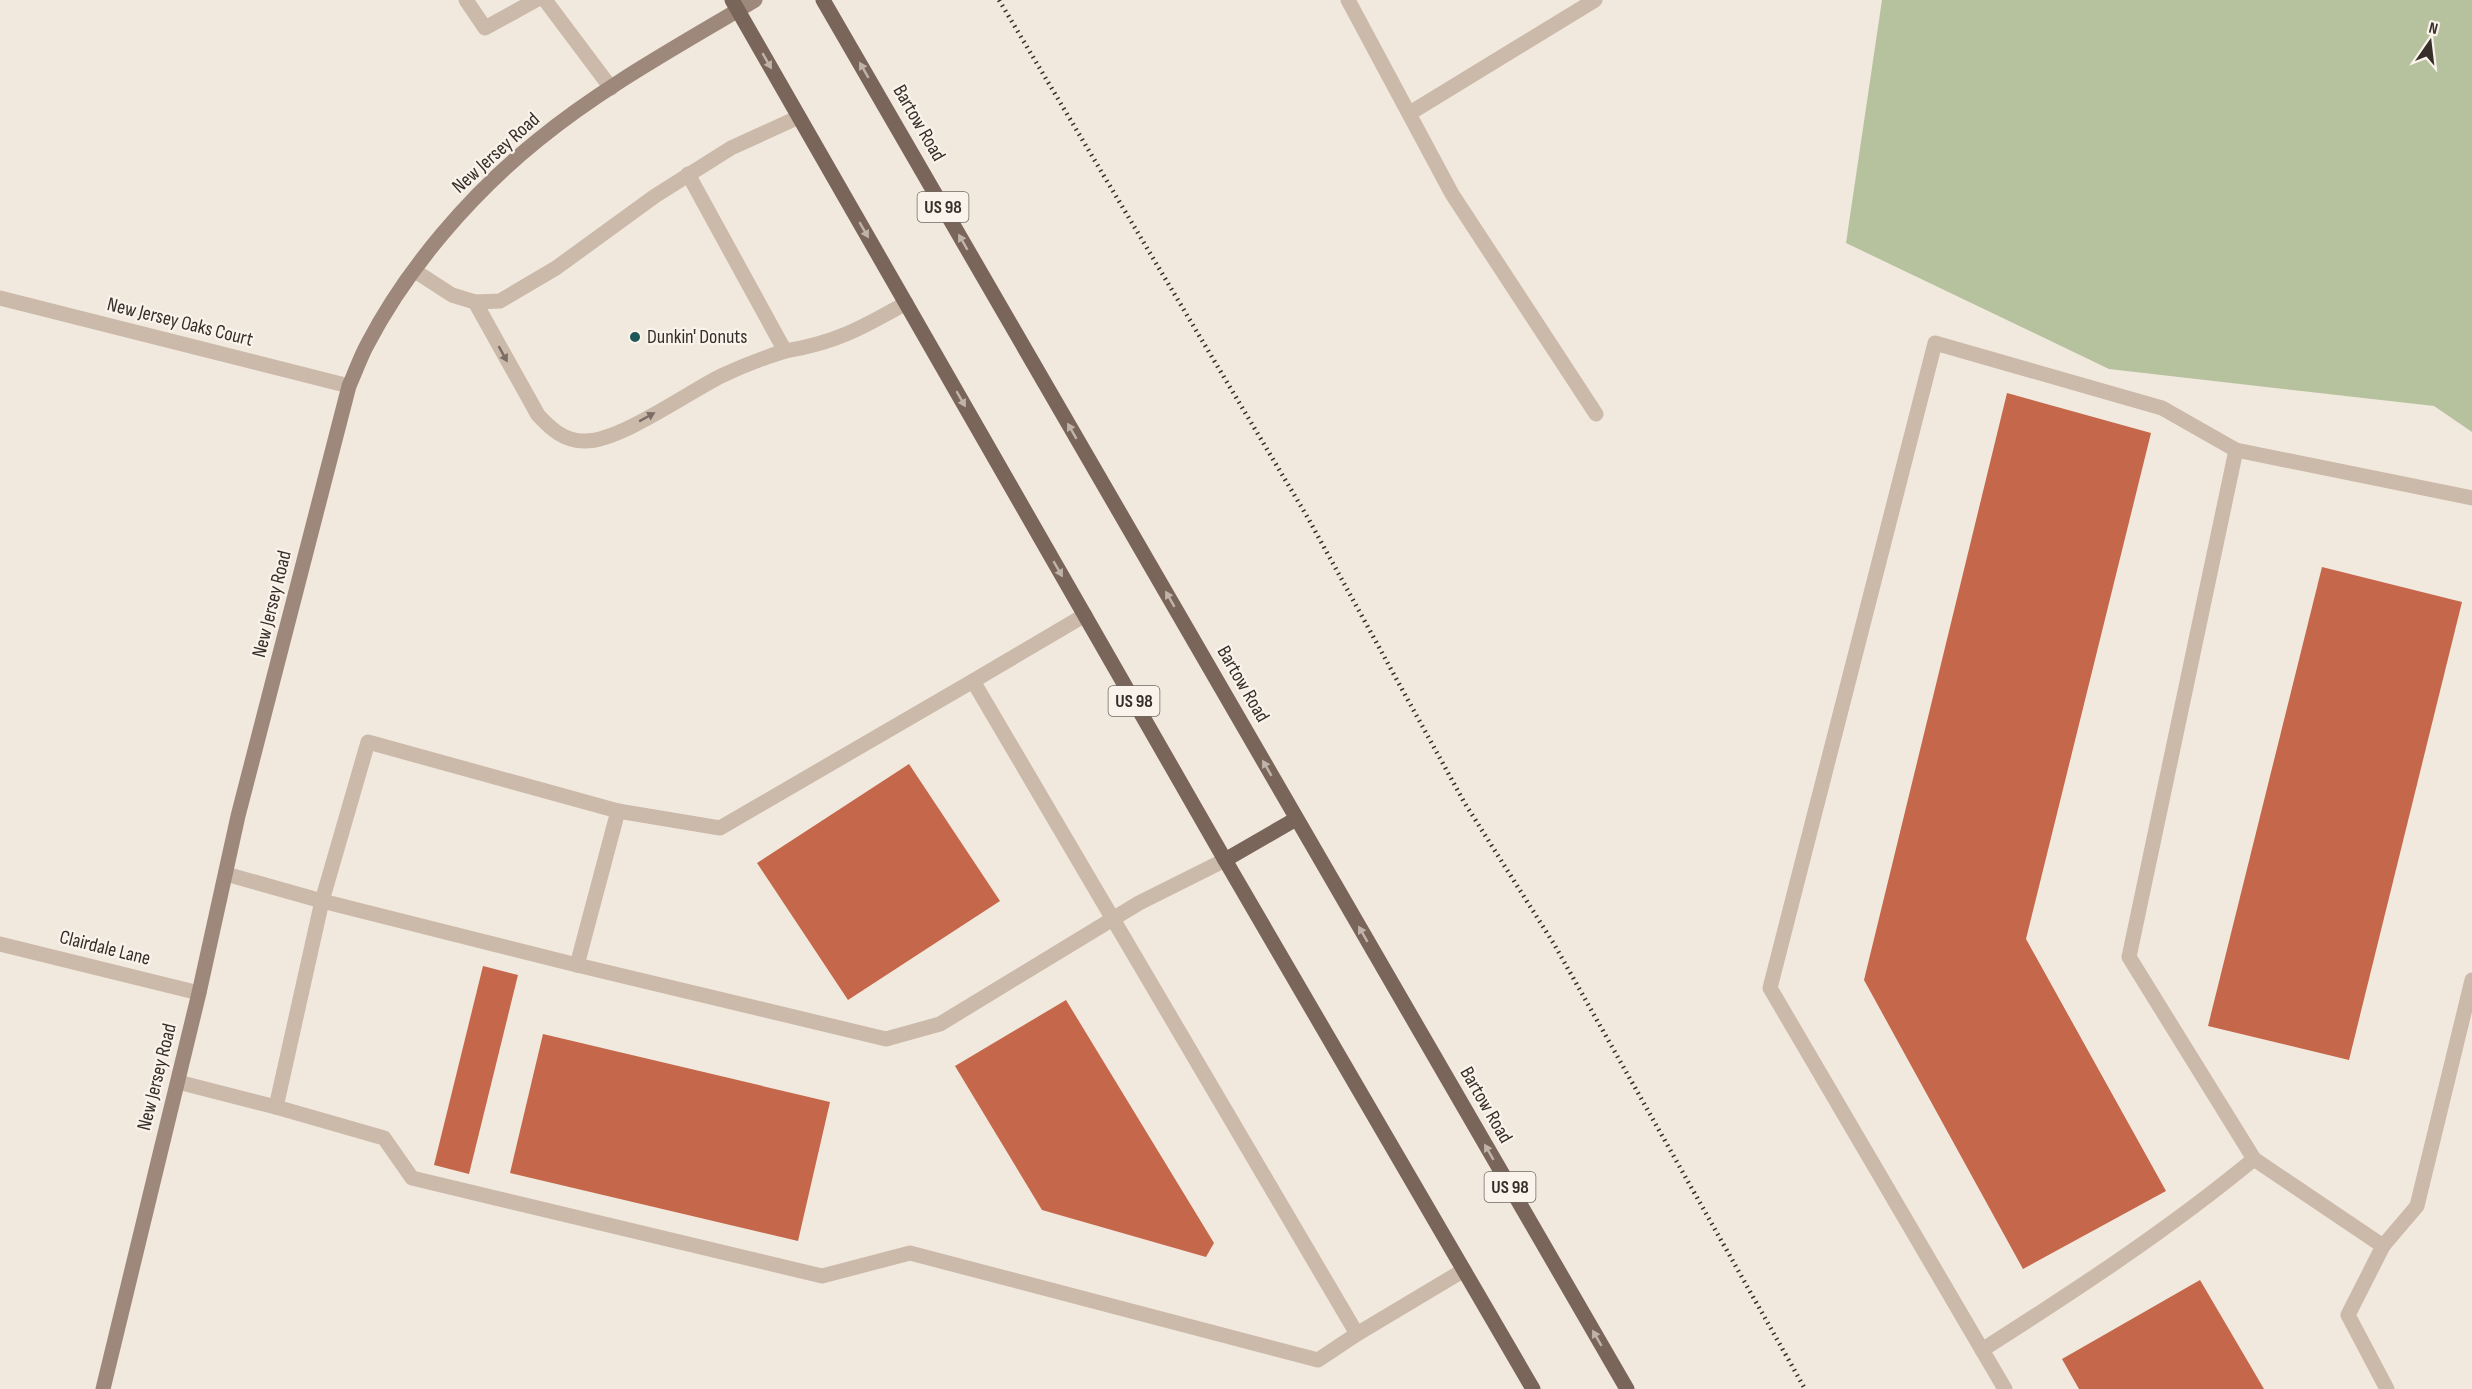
<svg xmlns="http://www.w3.org/2000/svg" width="2472" height="1389" font-family="'Sofia Sans Condensed',sans-serif">
<style>
.green{fill:#b6c29e}
.building{fill:#c5674a}
.lines{fill:none;stroke-linecap:round;stroke-linejoin:round}
.lane{stroke:#cbb9aa;stroke-width:15}
.street{stroke:#cbb9aa;stroke-width:15}
.secondary{stroke:#9e887b;stroke-width:15}
.primary{stroke:#7a655b;stroke-width:15}
.rail{stroke:#382e29;stroke-width:4.5;stroke-dasharray:1.5 4.5;stroke-linecap:butt}
.oneway{fill:#c0b3aa}
.oneway2{fill:#7a6d63}
.poi-dot{fill:#1f5659;stroke:#faf3eb;stroke-width:2}
.labels{text-anchor:middle;dominant-baseline:central;stroke-width:4.5;stroke-linejoin:round;paint-order:stroke}
.shield{fill:#faf3eb;stroke:#726963;stroke-width:1.5}
.shield-label{font-size:18px;font-weight:bold;fill:#382e29}
.street-label{font-size:20px;fill:#382e29;stroke:#faf3eb}
.poi-label{font-size:20px;fill:#382e29;stroke:#faf3eb;text-anchor:start}
</style>
<rect width="100%" height="100%" fill="#f2e9de"/>
<path class="green" d="M1882,0h590v432l-38,-26 -325,-37 -263,-126z"/>
<g class="building">
<path d="M2007,393l144,40 -125,506 140,252 -143,78 -159,-289z"/>
<path d="M2322,567l140,35 -113,458 -141,-34z"/>
<path d="M909,764l91,137 -152,99 -91,-137z"/>
<path d="M483,966l35,9 -49,199 -35,-9z"/>
<path d="M1066,1000l148,243 -8,14 -164,-47 -87,-144z"/>
<path d="M543,1034l287,68 -32,139 -288,-68z"/>
<path d="M2200,1280l64,109h-185l-17,-30z"/>
</g>
<g class="lines">
<g class="lane">
<path d="M466,0l19,28 51,-28"/>
<path d="M545,0l66,88"/>
<path d="M1348,0l104,194 144,220"/>
<path d="M1410,113l185,-113"/>
<path d="M688,174l97,177c50,-8 77,-23 121,-48"/>
<path d="M415,271l37,24 23,7 25,-1 56,-33 99,-72 76,-48 68,-31"/>
<path d="M475,302l63,113c13,14 26,26 46,26 35,1 103,-48 137,-65 21,-10 42,-18 64,-25"/>
<path d="M2236,450l-107,507 125,202 129,87 -35,69 39,74"/>
<path d="M1085,615l-112,66 384,653 107,-64"/>
<path d="M618,811l102,17 253,-147"/>
<path d="M226,874l96,27 46,-159 250,69 -41,154 309,74 54,-15 199,-121 86,-43"/>
<path d="M178,1082l98,25 46,-206 255,64"/>
<path d="M276,1107l108,31 28,40 410,98 88,-23 408,107 39,-26"/>
<path d="M2383,1246l34,-40 55,-226"/>
<path d="M1982,1350c94,-60 186,-120 272,-191"/>
<path d="M2005,1389l-235,-401 165,-645 227,65 74,42 236,48"/>
</g>
<g class="street">
<path d="M0,298l349,88"/>
<path d="M0,944l199,49"/>
</g>
<path class="secondary" d="M103,1389l96,-396 39,-177 111,-430c6,-13 11,-28 18,-41 40,-77 104,-151 171,-205 66,-54 144,-96 217,-140"/>
<g class="primary">
<path d="M732,0l493,860 308,529"/>
<path d="M823,0l804,1389"/>
<path d="M1225,860l71,-41"/>
</g>
<path class="rail" d="M999,0l309,518 156,284 90,142 251,445"/>
</g>
<defs><path id="oneway-solid" d="M-6-.8H1V-3.2L6.5 0L1 3.2V.8H-6Z" transform="scale(1.5)"/></defs>
<g class="oneway">
<use href="#oneway-solid" transform="translate(767 61) rotate(60)"/>
<use href="#oneway-solid" transform="translate(864 70) rotate(-120)"/>
<use href="#oneway-solid" transform="translate(864 230) rotate(60)"/>
<use href="#oneway-solid" transform="translate(963 242) rotate(-120)"/>
<use href="#oneway-solid" transform="translate(961 399) rotate(60)"/>
<use href="#oneway-solid" transform="translate(1072 431) rotate(-120)"/>
<use href="#oneway-solid" transform="translate(1058 569) rotate(60)"/>
<use href="#oneway-solid" transform="translate(1170 599) rotate(-120)"/>
<use href="#oneway-solid" transform="translate(1267 768) rotate(-120)"/>
<use href="#oneway-solid" transform="translate(1363 934) rotate(-120)"/>
<use href="#oneway-solid" transform="translate(1489 1152) rotate(-120)"/>
<use href="#oneway-solid" transform="translate(1597 1338) rotate(-120)"/>
</g>
<g class="oneway2">
<use href="#oneway-solid" transform="translate(503 354) rotate(61)"/>
<use href="#oneway-solid" transform="translate(647 417) rotate(-29)"/>
</g>
<circle class="poi-dot" cx="635" cy="337" r="6"/>
<g class="labels">
<g class="shield">
<rect x="917.5" y="192" width="51" height="30" rx="4.5"/>
<rect x="1108.5" y="686" width="51" height="30" rx="4.5"/>
<rect x="1484.5" y="1172" width="51" height="30" rx="4.5"/>
</g>
<g class="shield-label">
<text x="943" y="207">US 98</text>
<text x="1134" y="701">US 98</text>
<text x="1510" y="1187">US 98</text>
</g>
<g class="street-label">
<text transform="translate(919 123) rotate(60)">Bartow Road</text>
<text transform="translate(496 153) rotate(-42)">New Jersey Road</text>
<text transform="translate(180 322) rotate(14)">New Jersey Oaks Court</text>
<text transform="translate(272 604) rotate(-76)">New Jersey Road</text>
<text transform="translate(1243 684) rotate(60)">Bartow Road</text>
<text transform="translate(105 948) rotate(14)">Clairdale Lane</text>
<text transform="translate(157 1077) rotate(-76)">New Jersey Road</text>
<text transform="translate(1486 1105) rotate(60)">Bartow Road</text>
</g>
<g class="poi-label">
<text x="647" y="337">Dunkin' Donuts</text>
</g>
</g>
<g transform="translate(2430 42) rotate(14)" stroke="#faf3eb" stroke-width="4.5" paint-order="stroke">
<path d="M0-4.5L10 22L0 15L-10 22Z" fill="#382e29"/>
<text y="-9" font-size="16" font-weight="bold" text-anchor="middle" fill="#382e29">N</text>
</g>
</svg>
